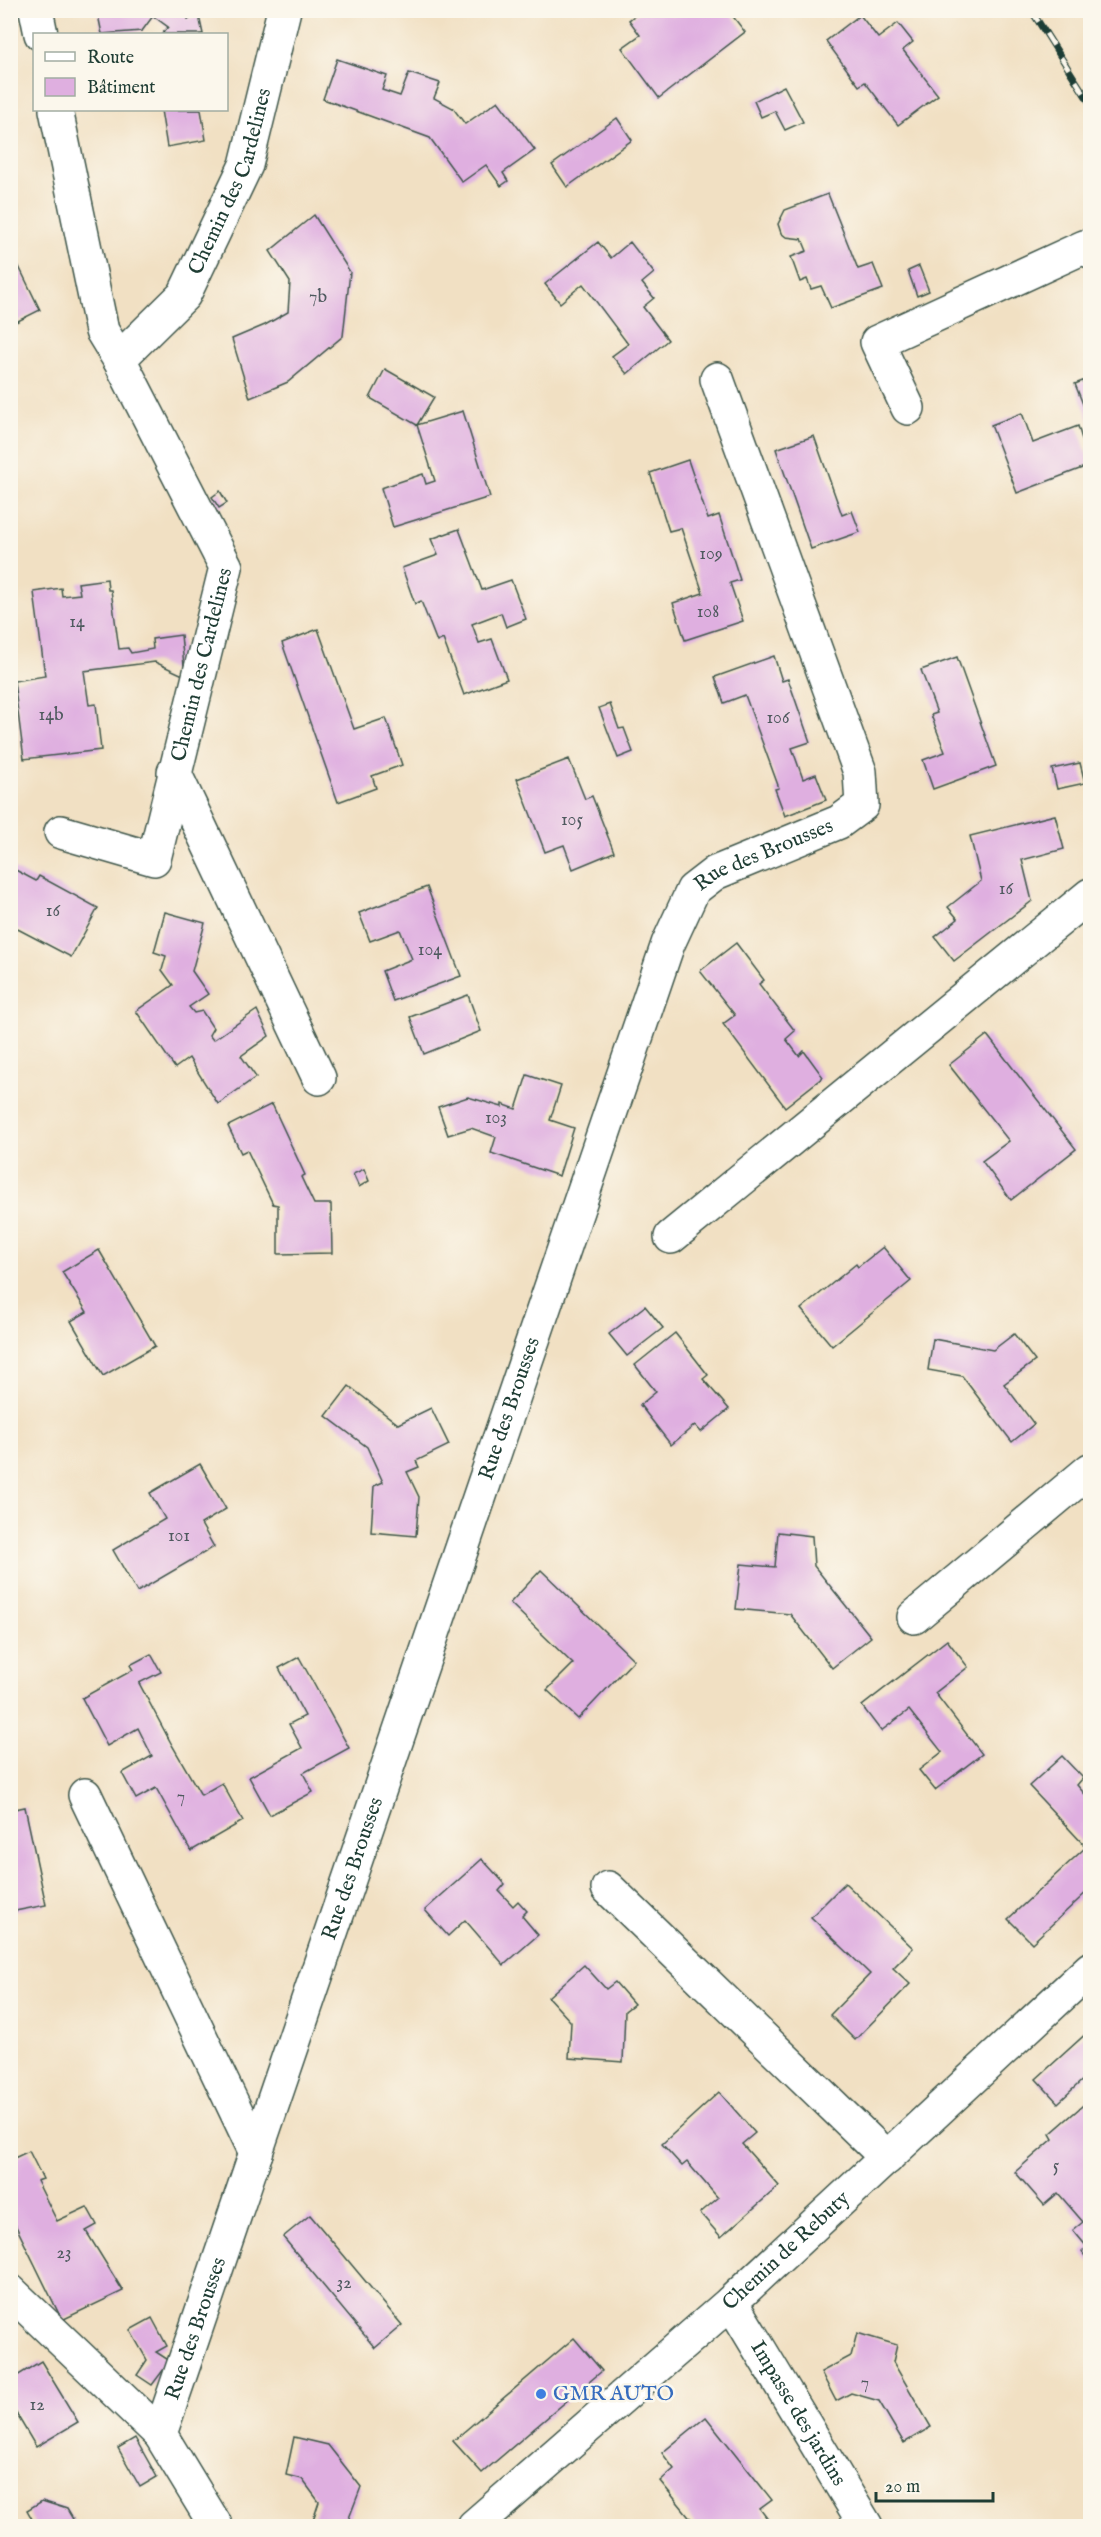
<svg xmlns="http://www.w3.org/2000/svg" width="1101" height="2537" font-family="'IM FELL English',serif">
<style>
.building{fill:#dfafe0}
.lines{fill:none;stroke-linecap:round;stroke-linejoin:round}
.street-casing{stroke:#3e5549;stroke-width:36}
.street{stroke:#fff;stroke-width:33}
.rail-casing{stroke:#1f3d34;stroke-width:7}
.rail{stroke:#fbf7ec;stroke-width:4.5;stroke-dasharray:14;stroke-linecap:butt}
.shop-dot{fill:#3f7fe0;stroke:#fbf7ec;stroke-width:2}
.labels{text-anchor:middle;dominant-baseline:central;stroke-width:5;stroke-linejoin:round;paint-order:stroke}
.number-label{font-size:18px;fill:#4f5a5f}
.street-label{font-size:21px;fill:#1f3d34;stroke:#fbf7ec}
.shop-label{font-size:21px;fill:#366cbe;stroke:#fbf7ec;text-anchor:start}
</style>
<rect width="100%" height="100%" fill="#fbf7ec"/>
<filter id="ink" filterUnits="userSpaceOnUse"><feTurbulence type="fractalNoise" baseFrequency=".0167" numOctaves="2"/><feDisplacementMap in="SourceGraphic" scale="12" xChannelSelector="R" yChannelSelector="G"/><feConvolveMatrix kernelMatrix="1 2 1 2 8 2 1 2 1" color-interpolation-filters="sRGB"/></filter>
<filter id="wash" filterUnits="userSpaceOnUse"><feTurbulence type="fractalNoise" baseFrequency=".008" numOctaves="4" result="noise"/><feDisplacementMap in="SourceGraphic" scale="24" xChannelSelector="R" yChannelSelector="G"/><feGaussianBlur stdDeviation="1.35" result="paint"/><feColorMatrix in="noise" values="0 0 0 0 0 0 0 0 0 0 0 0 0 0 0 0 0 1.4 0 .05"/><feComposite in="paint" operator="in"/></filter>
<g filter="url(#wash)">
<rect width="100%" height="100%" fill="#f1e0c3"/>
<g id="blocks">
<g class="building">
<path d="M97,10h89l2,9 11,-3 4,18h-41l6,-7 -15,-11 -11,15 -40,3z"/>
<path d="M642,10h26l5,6 7,-6h48l17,22 -86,66 -37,-50 18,-13 -11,-15z"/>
<path d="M860,15l18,23 20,-15 15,19 -10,8 35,45 -40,30 -33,-43 -6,4 -33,-45z"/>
<path d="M337,59l50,17 -5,14 18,6 9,-23 31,10 -6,15 19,10 12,16 33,-23 37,49 -32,23 5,8 -7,5 -15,-21 -24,17 -32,-44 -107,-39z"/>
<path d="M784,86l19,36 -18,8 -10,-19 -14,6 -7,-16z"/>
<path d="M161,110h40l5,30 -39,7z"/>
<path d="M617,118l15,22 -65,47 -15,-22z"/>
<path d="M828,194l30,75 15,-5 10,25 -52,19 -10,-22 -10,3 -4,-10 -7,3 -9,-25 16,-6 -5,-12 -16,-2 -5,-4 -3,-9 7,-14z"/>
<path d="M314,215l36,57 -7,64 -55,46 -38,16 -18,-59 33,-14 23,-13 2,-30 -20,-31z"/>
<path d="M598,242l13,16 19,-16 24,31 -12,10 12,15 -11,9 25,33 -41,34 -15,-18 16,-12 -45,-60 -23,19 -15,-19z"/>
<path d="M10,248l30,62 -30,15z"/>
<path d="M919,266l10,25 -12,5 -9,-25z"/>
<path d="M385,369l49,28 -17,28 46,-14 27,86 -97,30 -12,-39 42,-14 3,10 9,-3 -18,-56 -47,-27z"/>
<path d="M1090,378v44l-15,-38z"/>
<path d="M1022,413l11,30 45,-17 12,39 -73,28 -26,-68z"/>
<path d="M814,436l28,79 10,-4 8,21 -49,17 -35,-100z"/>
<path d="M688,460l20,59 11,-4 21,65 -10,3 13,38 -58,19 -12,-37 30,-10 -22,-65 -12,3 -19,-58z"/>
<path d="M220,491l7,12 -8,5 -7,-11z"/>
<path d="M459,529l23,61 29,-10 15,39 -20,8 -5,-14 -29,11 7,19 13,-4 15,40 -43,16 -21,-56 -6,3 -16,-41 -6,3 -13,-36 36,-13 -7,-16z"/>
<path d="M107,579l1,11h3l8,59 9,-1 3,5 22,-4 -1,-10 29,-4 4,41 -30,-14 -71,9 5,34 7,-1 5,46 -77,9 -10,-78 31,-5 -11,-84 27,-4 1,8 18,-2 -2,-11z"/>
<path d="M318,629l36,100 32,-11 16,47 -30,11 4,12 -38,14 -56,-159z"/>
<path d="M774,656l8,25 6,-2 22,63 -18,6 11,31 13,-5 10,26 -41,16 -10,-27 4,-1 -34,-93 -21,8 -9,-26z"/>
<path d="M957,657l39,109 -63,23 -10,-29 22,-8 -14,-37 6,-2 -16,-43z"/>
<path d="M610,704l9,25 5,-1 9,24 -15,6 -19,-50z"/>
<path d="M569,759l16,40 7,-3 22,56 -41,17 -9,-24 -19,7 -28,-73z"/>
<path d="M1080,763l5,20 -28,6 -5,-20z"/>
<path d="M1055,815l9,34 -42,11 10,41 -78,60 -19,-24 23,-18 -10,-12 33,-26 -11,-45z"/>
<path d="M10,867l26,14 3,-5 59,32 -27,49 -61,-32z"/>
<path d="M427,887l34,89 -68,25 -11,-30 30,-12 -12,-29 -30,11 -11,-28z"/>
<path d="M165,912l40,11 -13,48 16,23 -19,13 5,6 8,-2 11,17 -4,7 4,5 44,-30 12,26 -28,20 15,21 -38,27 -29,-46 -14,10 -39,-57 37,-26 -11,-15 4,-14 -12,-4z"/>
<path d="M736,943l28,37 -5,4 36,47 -9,8 13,17 5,-5 19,26 -38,30 -62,-83 12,-9 -35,-44z"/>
<path d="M468,995l13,36 -57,23 -14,-37z"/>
<path d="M987,1035l89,114 -65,51 -29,-39 27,-20 -60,-76z"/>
<path d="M527,1075l34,11 -11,34 24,8 -15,48 -68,-23 5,-16 -25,-9 -23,7 -10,-28 30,-10 34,10v-3l14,5z"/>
<path d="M272,1104l33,71 -4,2 13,27h17l1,49 -54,1v-49l-5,-1 -26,-54 -6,3 -13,-27z"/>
<path d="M364,1169l5,12 -10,6 -6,-13z"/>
<path d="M883,1247l28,34 -79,65 -31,-37 55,-45 2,3z"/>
<path d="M99,1250l56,96 -52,30 -32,-55 16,-9 -25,-40z"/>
<path d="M645,1306l18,22 -36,28 -18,-22z"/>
<path d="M675,1333l33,42 -5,4 26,30 -28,23 -6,-7 -24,20 -31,-40 16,-13 -21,-27z"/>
<path d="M1014,1334l21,27 -31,23 30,40 -22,18 -50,-66 -34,-6 5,-31 60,11z"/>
<path d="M349,1386l49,38 33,-16 18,37 -33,16 3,6 -12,5 12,25 -3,39 -45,-4 3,-46 9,-4 -16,-35 -41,-31z"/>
<path d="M200,1464l26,45 -25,15 13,23 -77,45 -24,-42 52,-31 -15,-26z"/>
<path d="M778,1532l34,4 2,30 57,71 -39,31 -42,-54 -54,-5 5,-45 34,3z"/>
<path d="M541,1570l93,90 -56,59 -31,-29 26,-26 -63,-61z"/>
<path d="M947,1640l21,27 -33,26 47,61 -47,36 -16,-20 23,-18 -33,-42 -28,21 -19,-25z"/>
<path d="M151,1654l10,18 -22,11 33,62 29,50 21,-12 21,38 -52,30 -35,-63 -20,11 -14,-26 30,-17 -14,-28 -31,18 -25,-48 51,-28 -3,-5z"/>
<path d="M299,1657l50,91 -46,25 10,19 -43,23 -21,-38 53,-29 -13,-24 16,-8 -26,-48z"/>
<path d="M1062,1756l21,22 -6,7 13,15v89l-58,54 -24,-24 78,-72 -57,-61z"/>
<path d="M25,1807l21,98 -36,7v-102z"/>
<path d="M482,1859l23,25 -6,7 14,15 5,-5 9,10 -5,5 16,19 -34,30 -39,-45 -17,16 -23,-26z"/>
<path d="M845,1883l68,65 -20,20 17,16 -55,56 -25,-25 40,-41 -59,-57z"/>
<path d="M584,1965l22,24 9,-7 19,22 -9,7 -2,51 -54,-4 2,-36 -23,-25z"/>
<path d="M1089,2031l1,42 -32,30 -22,-24z"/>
<path d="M719,2092l36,41 -13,11 37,42 -58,51 -21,-24 18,-15 -31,-36 -5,4 -20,-22z"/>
<path d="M1089,2100l1,2v161l-8,-11 5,-5 -14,-17 10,-8 -25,-29 -14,12 -29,-33 38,-33 -3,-5z"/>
<path d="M29,2151l14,28 -6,2 20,40 30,-14 10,18 -11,6 37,60 -61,29 -52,-106v-54z"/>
<path d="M310,2215l92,110 -27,23 -92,-111z"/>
<path d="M152,2318l15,28 -11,6 14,9 -18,24 -15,-10 10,-15 -17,-30z"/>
<path d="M857,2333l40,12 -4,17 38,65 -27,16 -25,-42 -28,-8 -15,8 -15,-29 30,-16z"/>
<path d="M574,2338l28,33 -120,102 -29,-32z"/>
<path d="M41,2361l37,61 -42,25 -26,-44v-27l5,-3 2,3z"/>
<path d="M706,2417l66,83 -12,9 13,17h-55l-2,-2 -4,2h-15l-37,-45 14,-12 -12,-16z"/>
<path d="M294,2437l34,8 33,42 -15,39h-35l8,-24 -17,-23 -16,-4z"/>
<path d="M135,2438l22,39 -17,10 -22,-39z"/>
<path d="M42,2501l25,8 10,17h-41l-9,-16z"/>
</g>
</g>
</g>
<g filter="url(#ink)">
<use href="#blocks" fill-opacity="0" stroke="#3e5549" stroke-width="1.5"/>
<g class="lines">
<g class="street-casing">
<g id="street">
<path d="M36,10l5,24"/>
<path d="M56,110l46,221 17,28"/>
<path d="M908,408l-31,-66 207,-95 6,4"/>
<path d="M174,772l145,306"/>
<path id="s1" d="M61,832l93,27 72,-292 -107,-208 65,-64 62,-130 38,-155"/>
<path d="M671,1237l419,-342"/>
<path d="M914,1617l176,-147"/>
<path d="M85,1795l171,358"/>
<path d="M608,1888l279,270"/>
<path d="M10,2291l150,143"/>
<path id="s2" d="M731,2302l135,224"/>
<path id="s3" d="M216,2526l-56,-92 508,-1490 25,-54 22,-17 124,-51 23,-17 -2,-33 -143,-393"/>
<path id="s4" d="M474,2526l257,-224 359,-333"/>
</g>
</g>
<use href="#street" class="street"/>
<g class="rail-casing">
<path id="rail" d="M1031,10l59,93"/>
</g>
<use href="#rail" class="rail"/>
</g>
</g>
<circle class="shop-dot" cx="541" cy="2394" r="6"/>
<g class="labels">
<g class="number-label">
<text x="318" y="297">7b</text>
<text x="711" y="554">109</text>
<text x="708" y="612">108</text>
<text x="77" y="622">14</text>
<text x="51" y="715">14b</text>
<text x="778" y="718">106</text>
<text x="572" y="820">105</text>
<text x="1006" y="889">16</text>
<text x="53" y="911">16</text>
<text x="430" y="950">104</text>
<text x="496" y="1118">103</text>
<text x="179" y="1536">101</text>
<text x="181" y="1797">7</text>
<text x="1056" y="2166">5</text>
<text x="64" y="2253">23</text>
<text x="344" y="2283">32</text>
<text x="865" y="2383">7</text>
<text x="37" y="2405">12</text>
</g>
<g class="street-label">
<text stroke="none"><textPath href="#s1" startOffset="846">Chemin des Cardelines</textPath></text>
<text stroke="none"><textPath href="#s1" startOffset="297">Chemin des Cardelines</textPath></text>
<text stroke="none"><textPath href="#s3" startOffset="1821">Rue des Brousses</textPath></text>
<text stroke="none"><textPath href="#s3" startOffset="1191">Rue des Brousses</textPath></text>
<text stroke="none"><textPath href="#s3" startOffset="705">Rue des Brousses</textPath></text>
<text stroke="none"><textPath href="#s4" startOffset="416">Chemin de Rebuty</textPath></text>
<text stroke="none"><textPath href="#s3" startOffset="219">Rue des Brousses</textPath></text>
<text stroke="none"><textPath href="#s2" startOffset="130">Impasse des jardins</textPath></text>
</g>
<g class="shop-label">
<text x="553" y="2394">GMR AUTO</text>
</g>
</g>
<rect width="1101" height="2537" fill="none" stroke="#fbf7ec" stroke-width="36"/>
<rect x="33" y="33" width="195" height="78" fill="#fbf7ec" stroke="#a3ada2" stroke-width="1.5"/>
<rect x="45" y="52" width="30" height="9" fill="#ffffff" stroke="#a3ada2" stroke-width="1.5"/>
<text x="87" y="63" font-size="18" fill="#1f3d34">Route</text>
<rect x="45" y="78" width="30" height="18" fill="#dfafe0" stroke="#a3ada2" stroke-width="1.5"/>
<text x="87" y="93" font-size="18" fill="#1f3d34">Bâtiment</text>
<path d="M876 2492v9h117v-9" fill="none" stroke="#1f3d34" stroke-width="3"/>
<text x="885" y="2492" font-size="18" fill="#1f3d34" stroke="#fbf7ec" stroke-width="4.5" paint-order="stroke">20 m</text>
</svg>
